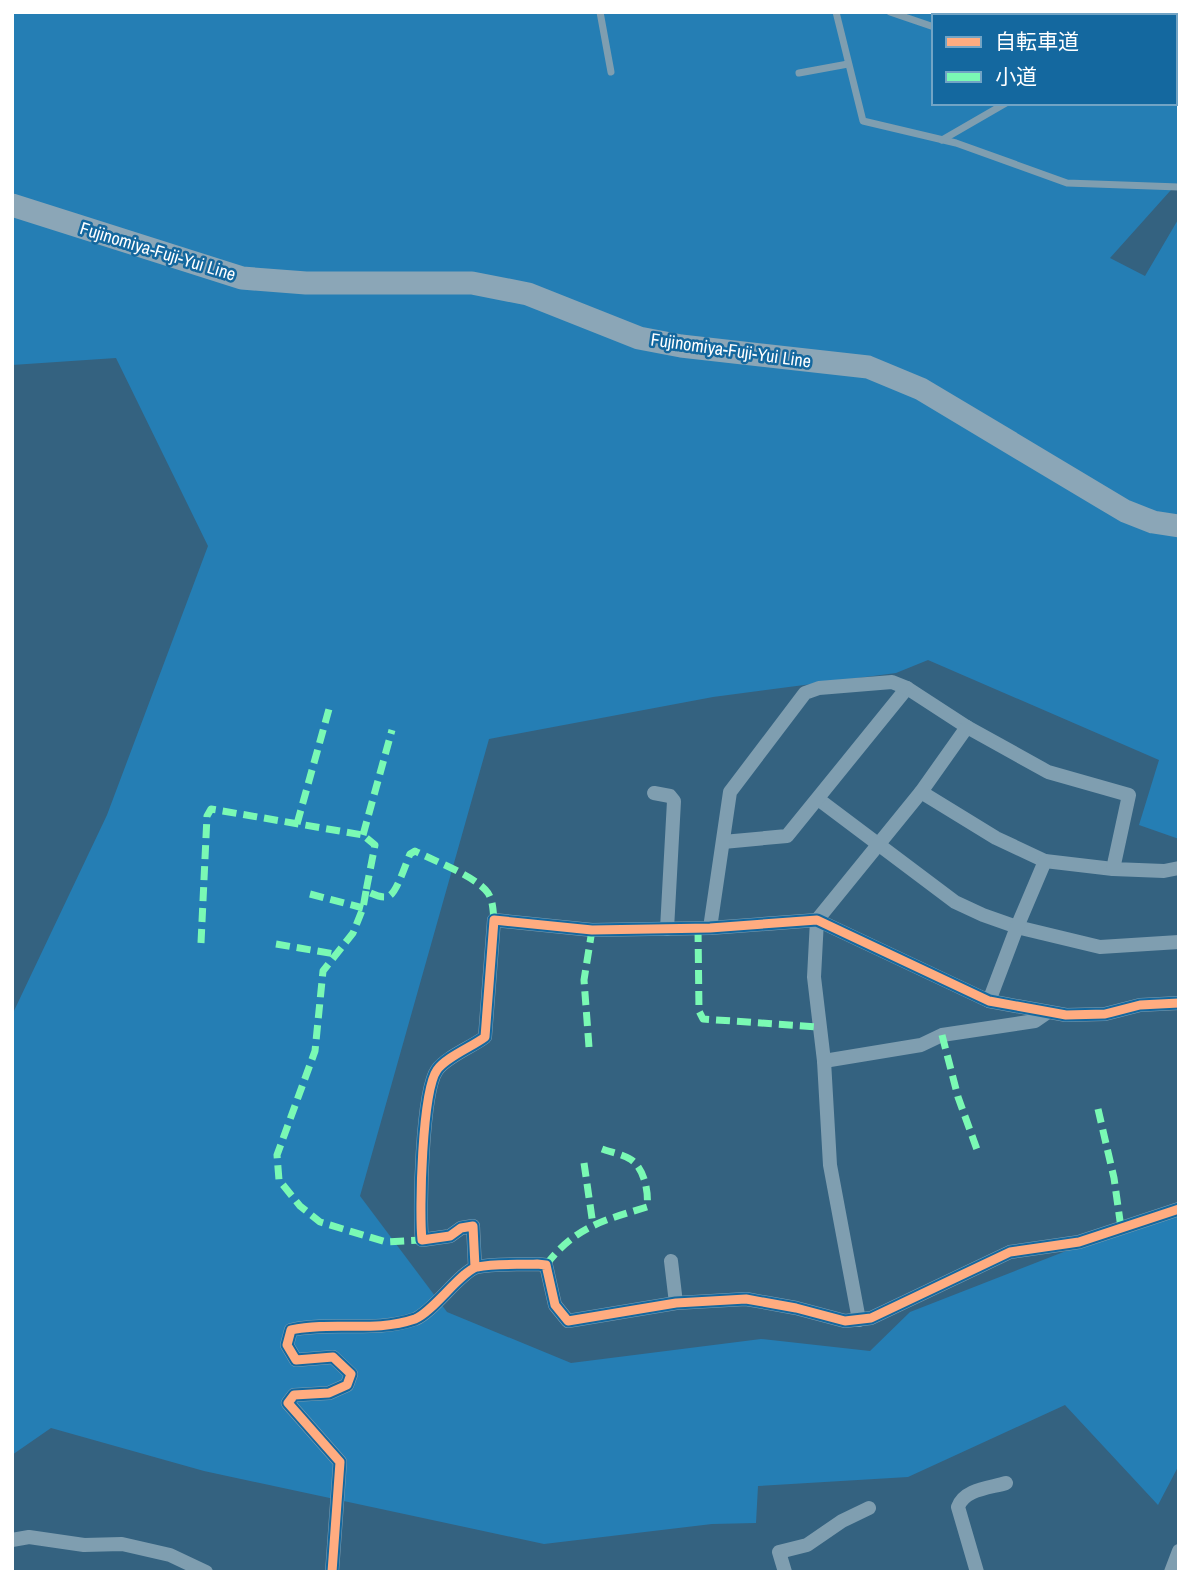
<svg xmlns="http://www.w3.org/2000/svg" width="1191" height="1584" font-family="'Archivo Narrow','Noto Sans JP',sans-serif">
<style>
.green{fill:#257eb4;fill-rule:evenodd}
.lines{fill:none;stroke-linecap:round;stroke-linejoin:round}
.service{stroke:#7f9eb0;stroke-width:7}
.minor{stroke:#7f9eb0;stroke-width:14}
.primary{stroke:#8ba6b7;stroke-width:23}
.quiet{stroke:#7af9b4;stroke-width:7;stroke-dasharray:14 7;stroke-linecap:butt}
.cycleway-casing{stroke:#14689f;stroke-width:13}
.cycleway{stroke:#ffac80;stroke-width:9}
.labels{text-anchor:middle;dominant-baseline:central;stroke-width:5;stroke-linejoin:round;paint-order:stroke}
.street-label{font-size:18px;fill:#fff;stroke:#14689f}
</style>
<rect width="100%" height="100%" fill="#346280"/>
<path class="green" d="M12,12h1167v169l-69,77 35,18 34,-58v621l-40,-14 20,-65 -231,-100 -32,13 -183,24 -224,42 -129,457 87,116 124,51 190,-24 109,12 40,-39 269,-105v258l-21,40 -93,-100 -157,72 -150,9 -2,37 -44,1 -168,20 -340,-73 -153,-43 -39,27v-440l95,-200 101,-269 -92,-188 -104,7zM934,16h241v87h-241z"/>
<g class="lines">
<g class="service">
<path d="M600,12l11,60"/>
<path d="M836,12l27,109 93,22 111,40 112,4"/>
<path d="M890,12l44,15"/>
<path d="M1059,12l2,4"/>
<path d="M1042,16l9,-4"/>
<path d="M799,73l49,-9"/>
<path d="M1175,93h4"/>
<path d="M942,140l64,-37"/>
</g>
<g class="minor">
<path d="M921,792l75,46 49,23 68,8"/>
<path d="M654,793l16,3 4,5 -7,128"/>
<path d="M818,799l137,103 28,13 34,12 83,20 79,-5"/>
<path d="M723,842l64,-6 120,-148"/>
<path d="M710,928l20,-136 75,-99 14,-5 73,-6 15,6 60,39 81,45 81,23 -16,74 51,2 15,-3"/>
<path d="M989,1001l28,-74 28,-66"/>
<path d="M824,1061l97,-16 21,-10 93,-14 13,-9"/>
<path d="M671,1261l5,42"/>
<path d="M475,1267l-2,-41 -12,2 -11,8 -28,4c-3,-29 0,-149 15,-170 9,-13 35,-23 48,-33l9,-117 98,10 118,-2 107,-8 172,81 77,14 39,-1 35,-9 39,-2"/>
<path d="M859,1320l-29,-155 -6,-104 -10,-84 3,-57 104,-128 46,-65"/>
<path d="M12,1540l17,-3 55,8 38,-1 48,11 36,17"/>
<path d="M332,1572l8,-110 -52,-59 6,-8 35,-2 18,-8 4,-11 -18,-17 -37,3 -9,-15 4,-15c43,-9 83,3 124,-11 18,-7 46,-48 62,-52 18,-4 41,-2 60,-3l9,1 9,40 13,16 108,-18 70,-4 50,9 49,13 26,-3 139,-66 69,-10 100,-33"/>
<path d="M785,1572l-6,-20 28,-7 35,-24 27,-13"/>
<path d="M977,1572l-19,-65c6,-18 32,-19 48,-24"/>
<path d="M1171,1572l8,-21"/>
</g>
<path class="primary" d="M12,205l230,73 64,5h166l56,11 111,44 42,8 187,21 53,22 204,122 28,11 26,4"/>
<g class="quiet">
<path d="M297,824l32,-115"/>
<path d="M363,835l29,-105"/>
<path d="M366,891l-3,17 -10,25 -30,38 -8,80 -38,104 2,25 21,26 20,16 66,20 36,-2"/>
<path d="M310,894l53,14"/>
<path d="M698,928l1,83 4,8 116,8"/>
<path d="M201,943l6,-127 4,-7 152,26 12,10 -9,46c7,3 16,8 23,5 8,-4 17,-33 21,-42l5,-3c19,10 61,25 73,42 5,8 5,17 6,27"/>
<path d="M276,944l59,10"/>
<path d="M942,1035l16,62 21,58"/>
<path d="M589,1047l-5,-67 8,-50"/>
<path d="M1098,1109l16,69 7,50"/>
<path d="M584,1163l9,62"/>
<path d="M546,1265c29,-38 58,-45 101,-58 2,-15 -3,-40 -17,-48 -8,-5 -20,-7 -28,-10"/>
</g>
<g class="cycleway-casing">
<g id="cycleway">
<path d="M475,1267l-2,-41 -12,2 -11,8 -28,4c-3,-29 0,-149 15,-170 9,-13 35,-23 48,-33l9,-117 98,10 118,-2 107,-8 172,81 77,14 39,-1 35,-9 39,-2"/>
<path d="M332,1572l8,-110 -52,-59 6,-8 35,-2 18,-8 4,-11 -18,-17 -37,3 -9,-15 4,-15c43,-9 83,3 124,-11 18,-7 46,-48 62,-52 18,-4 41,-2 60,-3l9,1 9,40 13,16 108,-18 70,-4 50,9 49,13 26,-3 139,-66 69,-10 100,-33"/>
</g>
</g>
<use href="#cycleway" class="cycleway"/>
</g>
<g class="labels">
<g class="street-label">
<text transform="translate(158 251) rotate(17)">Fujinomiya-Fuji-Yui Line</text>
<text transform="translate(731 350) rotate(8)">Fujinomiya-Fuji-Yui Line</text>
</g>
</g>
<rect width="1191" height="1584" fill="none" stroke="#ffffff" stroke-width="28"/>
<rect x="932" y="14" width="245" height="91" fill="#14689f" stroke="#72a4c5" stroke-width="2"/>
<rect x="946" y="37" width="35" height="10" fill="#ffac80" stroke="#72a4c5" stroke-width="2"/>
<text x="995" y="49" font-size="21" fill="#ffffff">自転車道</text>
<rect x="946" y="72" width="35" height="10" fill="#7af9b4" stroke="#72a4c5" stroke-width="2"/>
<text x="995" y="84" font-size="21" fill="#ffffff">小道</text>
</svg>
